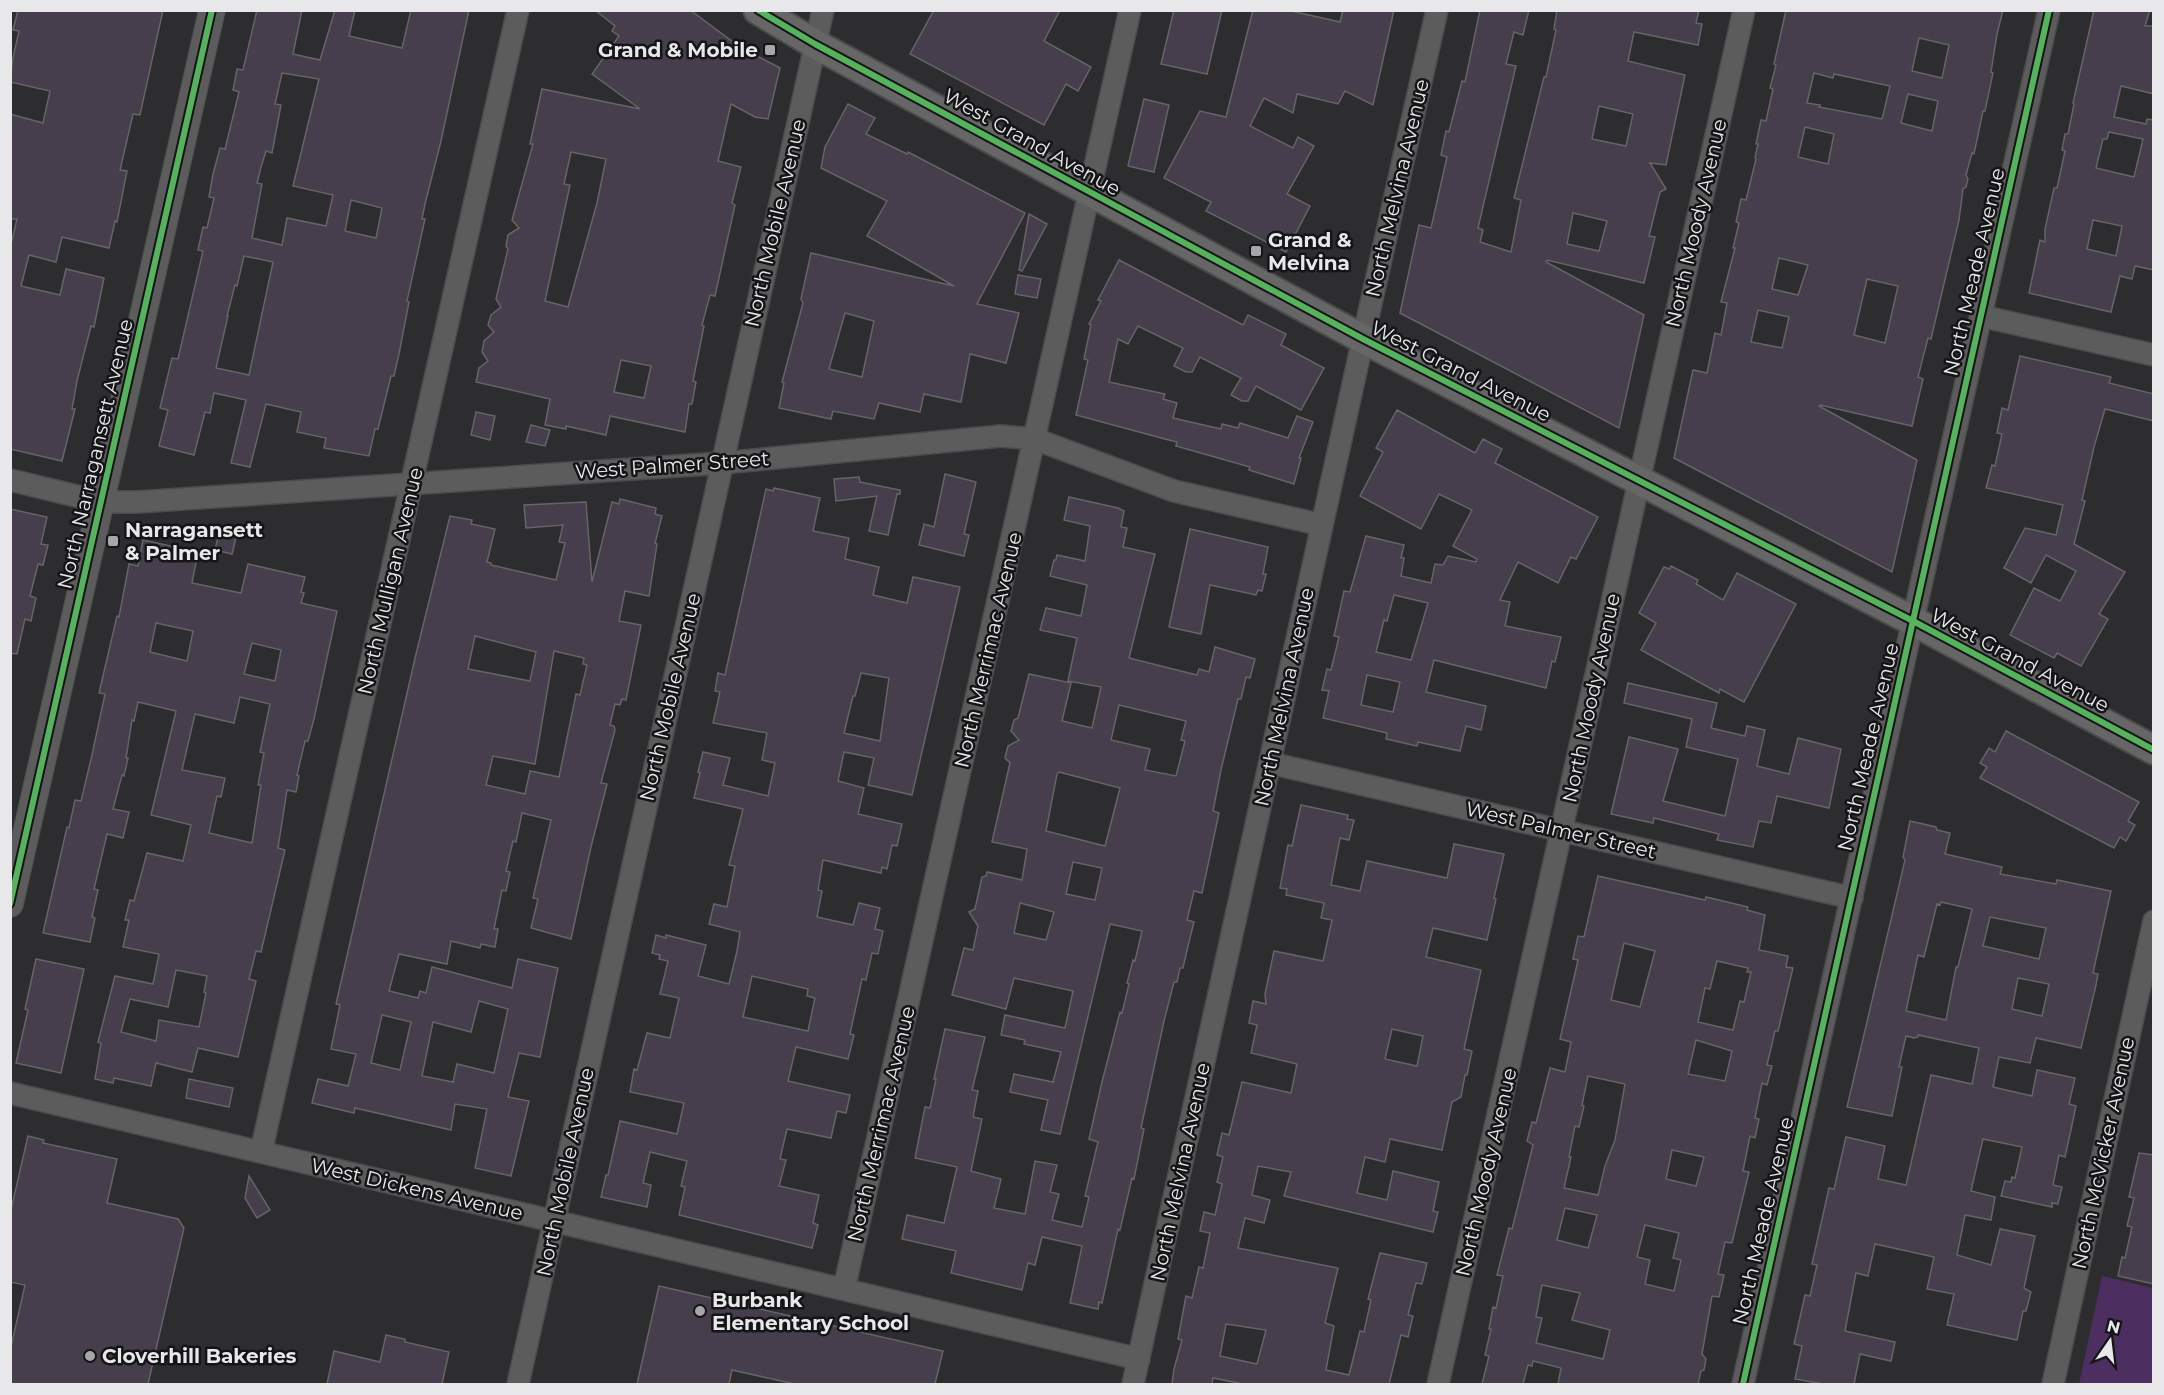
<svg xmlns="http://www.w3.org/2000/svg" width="2164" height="1395" font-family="Montserrat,sans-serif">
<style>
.green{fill:#4c2f60}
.building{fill:#463e4c;stroke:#656466;stroke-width:1.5;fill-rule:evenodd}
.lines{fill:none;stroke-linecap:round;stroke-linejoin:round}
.minor-casing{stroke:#4b4a4c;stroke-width:24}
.tertiary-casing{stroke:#4b4a4c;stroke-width:28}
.secondary-casing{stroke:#4b4a4c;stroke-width:32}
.minor{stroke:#5c5c5c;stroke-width:21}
.tertiary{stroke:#5c5c5c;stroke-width:26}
.secondary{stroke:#666667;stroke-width:28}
.cycleway-casing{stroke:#151416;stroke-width:10}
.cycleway{stroke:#56b35d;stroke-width:6}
.poi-dot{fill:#a7a6a8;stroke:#151416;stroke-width:2}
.labels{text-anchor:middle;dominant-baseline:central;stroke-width:5;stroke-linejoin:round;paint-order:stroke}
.poi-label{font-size:20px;font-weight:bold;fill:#e8e7ea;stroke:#151416;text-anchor:start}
.street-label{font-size:20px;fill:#e8e7ea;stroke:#151416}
</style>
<rect width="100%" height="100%" fill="#2d2c2e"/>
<path class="green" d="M2102,1276l51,12v96h-74z"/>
<g class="building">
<path d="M18,10h145l-23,105 -7,-1 -13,56 7,1 -10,51 -2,-1 -6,27 -47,-11 -6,25 -27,-7 -8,31 39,9 6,-26 38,9 -10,49 -3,-1 -14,55 -5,28h3l-13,52 -52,-12v-200l7,-30h-7v-105l33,9 7,-32 -40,-9 3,-24 6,-27 -6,-1z"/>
<path d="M257,10h45l-9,44 27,6 15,-50h20l-6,26 53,12 9,-38h58l-28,131 -16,63 -3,15h3l-18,82 2,1 -10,52 -5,22h-3l-13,53h-3l-6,27 -45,-8 2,-10 -29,-6 4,-20 -35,-8 -16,63 -19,-4 15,-63 -32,-7 -4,20 -5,-1 -11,43 -35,-9 9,-36 -8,-2 12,-50 6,1 25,-108 -5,-1 5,-23 4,1 7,-30 -5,-1 4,-23 7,-26 5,1 14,-57 -6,-2 4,-21 6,1zM282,73l37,6 -26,107 40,9 -7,31 -39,-8 -5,27 -30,-7 10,-54 -5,-1 4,-16 5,-16 6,2 9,-48 -6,-1zM351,200l31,8 -6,30 -31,-7zM244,256l29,6 -24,113 -33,-7 12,-52h-1l8,-31 2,1z"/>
<path d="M595,10h95l50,37 40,21 -12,51 -13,-2 -24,-13 -13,57 23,6 -9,36 3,2 -20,91 -5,-1 -8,30 2,1 -11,55 3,1 -4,22h-3l-4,28 -75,-16 -4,19 -40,-9v3l-21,-4 5,-26 -74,-17 3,-14 9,-7 -6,-9 2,-11 10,-9 -6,-7 3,-10 10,-8 -5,-8 12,-50 -2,-3 2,-11 11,-7 -7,-8 21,-76h-3l12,-55 98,20 -48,-35 27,-38 -7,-5 3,-5zM571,152l35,7 -9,44 -29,104 -23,-6 25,-116 -6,-1zM621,360l30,6 -7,32 -30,-6z"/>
<path d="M934,10h126l-16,31 47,26 -13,24 -12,-7 -22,41 -134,-71z"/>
<path d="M1174,10h48l-15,64 -46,-10z"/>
<path d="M1253,10h34l53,12 3,-12h51l-21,95 -28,-14 -7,13 -41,-10 -4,19 -29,-15 -14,28 43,22 5,-11 16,9 -27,48 23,12 -24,46 -80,-41 5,-9 -47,-24 36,-67 26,6z"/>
<path d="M1480,10h49l-6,25 -9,-3 -8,32 10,2 -38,162 5,2 -3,12 31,10 10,-52 -7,-2 30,-121h2l10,-47 -2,-1 3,-19h142l-3,13 6,1 -4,21 -64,-13 -6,29 57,14 -19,90 -16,-2 16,26 -6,3 -11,44 6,1 -11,46 -97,-23 -1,2 98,53 -25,113 -219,-115 19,-88 12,3 16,-71 -6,-2 5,-24 3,1 13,-51 3,1zM1599,106l34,8 -7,32 -34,-7zM1573,213l34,8 -8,30 -32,-7z"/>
<path d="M1786,10h217l-6,24 -6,38 2,1 -8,38h-2l-9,43 -2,-1 -6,22 2,4 -2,8 -3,2 -4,31 -28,119 -3,-1 -10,39 5,2 -11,47 -92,-21 -1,1 98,54 -25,112 -218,-114 19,-88 14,3 8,-40 6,2 6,-32 -6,-1 14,-54h-2l6,-25 -3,-1 5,-23 5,1 10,-41 -1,-1 3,-14h-2l5,-24 5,1 7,-32 -3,-1 6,-23 -2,-1zM1919,38l30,7 -7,33 -30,-7zM1814,73l19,5 1,-4 56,12 -8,33 -63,-12 1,-2 -13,-2zM1908,94l30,7 -6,30 -31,-8zM1805,127l29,7 -6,30 -30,-7zM1779,258l29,7 -10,30 -26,-6zM1867,279l31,7 -13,57 -31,-8zM1758,310l31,7 -7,31 -31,-6z"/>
<path d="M2094,10h56l-5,16h9v68l-33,-8 -7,31 32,7 1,-5 7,1v150l-19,-4 -3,13 -12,-3 -9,36 -82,-19 11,-53 5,2v-13l9,-41h3l8,-37 -3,-1 3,-16h3l6,-30 -1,-1zM2109,132l34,7 -9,38 -38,-9 7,-29h4zM2093,220l29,6 -6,30 -29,-7z"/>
<path d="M1144,99l25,6 -15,67 -26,-6z"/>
<path d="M848,104l27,14 -9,16 41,20 1,-2 117,61 -48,91 42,9 -13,50 -36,-9 -9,48 -37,-8 -4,18 -41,-9 -5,16 -41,-8 -2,8 -52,-11 5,-25 -2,-1 21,-79 -2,-4 10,-46 143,33 -87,-50 20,-35 -66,-33 4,-21zM845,313l29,8 -12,56 -33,-8z"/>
<path d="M1029,214l18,10 -25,47 -3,-1z"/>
<path d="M1119,260l124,65 5,-10 38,19 -5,11 43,23 -23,42 -45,-24 -8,15h-6l-11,-6 10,-17 -41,-21 -8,15h-6l-12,-6 9,-18 -45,-22 -10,18 -10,-5 -9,43 56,12 -2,5 14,4 -4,15 48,11 1,-5 16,4 2,-5 48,15 9,-22 16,6 -14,36h2l-7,26 -45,-14 1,-3 -74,-21 1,-4 -12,-3 -89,-24 12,-55 -4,-1 7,-34 -2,-1 12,-23 -3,-1z"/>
<path d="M1018,275l23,4 -4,19 -22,-4z"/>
<path d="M2020,356l91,21 -2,6 45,11v27l-49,-12 -11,38 -12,53 3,1 -11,43 51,28 -26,42 9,5 -27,47 -24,-13 -3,5 -44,-23 24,-47 26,13 16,-30 -30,-16 -15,28 -27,-15 21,-40 31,7 7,-30 -77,-17 6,-23 3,1 7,-32 -5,-1 5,-25 6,2z"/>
<path d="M1397,410l78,43 8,-14 19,10 -7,14 103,54 -22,42 -5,-2 -13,26 -40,-21 -18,38 10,2 -5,24 56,11 -6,25 -3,-1 -6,27 -112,-28 -8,32 60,14 -5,24 -15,-4 -6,25 -42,-9 -1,4 -31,-7 1,-6 -64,-15 6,-27 -7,-1 5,-21 4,1 8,-33 -5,-1 3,-13 7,-32 6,1 16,-56 38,9 -3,13h3l-3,18 30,7 4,-19 8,1 5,-9 28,6 1,-3 -24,-13 19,-36 -33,-16 -18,35 -61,-33 23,-44 -7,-4zM1394,595l34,8 -17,57 -35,-8 8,-32 3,1zM1367,675l33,7 -7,30 -32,-7z"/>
<path d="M476,412l19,4 -5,24 -19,-5z"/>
<path d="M531,425l19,5 -5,16 -19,-4z"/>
<path d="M945,474l31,8 -12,52 5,1 -5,21 -45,-11 5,-21 10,3z"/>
<path d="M859,477l1,5 40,8v4h-3l-9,41 -19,-4 8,-35 -41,5 -2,-22z"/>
<path d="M774,488l46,10 -7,33 36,7 -4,21 34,8 -6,28 34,8 6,-26 47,10 -48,208 -44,-10 6,-27 -30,-6 -6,29 26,7 -6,26 44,10 -5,22 -5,-1 -5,24 -5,-2 -1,6 -58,-13 -5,30 4,1 -5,26 36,8 6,-22 21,5 -5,21 8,2 -5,23 -6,-1 -6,27 -4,-1 -12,55 4,1 -6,24 -52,-12 -8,34 62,14 -4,18 -9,-2 -6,27 -44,-9 -7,30 6,1 -7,26 40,9 -6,28 5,2 -6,23 -133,-33 6,-28 -4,-1 6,-25 -37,-9 -7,31 8,2 -4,22 -46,-10 5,-22h2l12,-54 57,13 7,-31 -54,-11 4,-23 3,1 10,-37 23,5 9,-40 -19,-4 8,-33 -9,-2 1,-4 -8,-2 4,-18 10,3v-3l40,10 -8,31 31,8 8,-33 3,-19 -31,-8 5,-20 13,3 8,-41 -6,-1 14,-56 -49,-11 6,-25 -2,-1 5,-20 27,6 -7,27 45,11 7,-33 -13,-3 5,-27 -54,-10 7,-31 -5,-1 3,-18 7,2 41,-186 7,2zM861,673l28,5 -9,63 -36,-8 9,-37h2zM752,976l56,13 -1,7 8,2 -7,33 -65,-14z"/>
<path d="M1069,497l49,11 6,3 -3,16 6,1 -4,19 32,7 -26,104 68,17 2,-6 10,3 6,-25 40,12 -5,19 -4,-1 -5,22h-3l-17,71 -8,41 6,2 -17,80 -8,-2 -7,29 7,2 -6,24 -5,22h-3l-3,14h-3l-10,39 -23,107 3,1 -10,50 -2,-1 -12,52 -2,-1 -16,74 -3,-1 -1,7 -28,-6 12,-57 -40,-9 -7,28 -7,-2 -6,27 -71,-17 5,-22 -54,-12 5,-24 37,8 13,-56 -42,-9 10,-51 5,1 6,-29h-2l11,-50 40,8 -13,53 6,1 -5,26 9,2 -11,52 30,8 -7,29 31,6 10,-53 22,4 -7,27 9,2 -7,26 30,7 7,-30 -4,-1 13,-54 -9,-3 13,-57 18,-70 2,1 7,-29 -2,-1 6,-23 2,1 7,-30 -32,-7 -50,210 -19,-4 7,-30 -38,-8 4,-18 39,8 8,-30 -37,-8 1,-4 -24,-5 4,-20 60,13 8,-37 -59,-13 -8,31 -54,-14 12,-47 9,2 5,-24 -9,-14 6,-3 7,-32 4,-1 1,-4 35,8 5,-31 -35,-7 18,-79 -5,-5 3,-12 11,-6 -8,-9 3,-11 4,-2 11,-44 42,9 -9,38 30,7 9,-41 -33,-6 9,-43 -37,-8 6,-22 35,8 6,-31 -37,-9 4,-16h2l1,-5 28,6 5,-35 -26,-6zM1119,705l67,16 -5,19 4,1 -9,35 -31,-6 5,-21 -39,-9zM1059,772l61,16 -15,58 -59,-15 11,-57zM1073,862l29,6 -7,32 -29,-6zM1020,903l34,9 -8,28 -32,-7z"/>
<path d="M620,499l36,9 -1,6 7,2 -7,27 2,1 -8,52 -24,-5 -6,30 22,4 -15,75 -4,-1 -2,6 -5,-1 -5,21 4,1 1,4 -14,53 6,1 -16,63 -20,92 -40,-11 7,-29 -5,-1 18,-78 -29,-7 -6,29 -3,-1 -7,30 4,1 -4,19 -4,-1 -8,39h4l-3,18 -14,-3 -1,4 -29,-7 -4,23 -48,-10 -10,37 29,7 2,-7 6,2 6,-26 80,21 6,-29 40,9 -18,89 -21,-4 -11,44 21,4 -18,75 -36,-8 12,-59 -32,-5 -4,26 -96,-22 -1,5 -42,-10 6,-24 30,7 8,-32 -25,-5 9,-44 -4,-1 80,-350 34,-138 22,4 -1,4 24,5 -8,33 4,1v2l65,15 9,-37 -6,-1 4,-17 -37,3 -2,-23 62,-3 6,80 20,-80 7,2zM475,636l61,16 -6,29 -62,-12zM554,651l30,7 -1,6 4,1 -7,30 -4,-1 -17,83 -29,-6 -5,23 -39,-9 7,-29 42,8zM479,1001l29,8 -14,64 -37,-9 -4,18 -31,-6 11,-54 38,10zM382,1015l29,7 -11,48 -29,-7z"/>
<path d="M10,509l37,8 -6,27 7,1 -5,20 -5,-1 -8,32 6,2 -5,23 -6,-2 -8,35 -7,-1z"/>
<path d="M220,529l17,4 -5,21 -17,-4z"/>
<path d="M1190,529l78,18 -5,27h3l-4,17 -4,-1 -2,5 -46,-10 -9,49 -32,-7z"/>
<path d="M143,540l55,12 -6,31 49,10 7,-29 57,13 -4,15 3,1 -3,10 36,8 -23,108 -6,22h-3l-8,34 2,1 -3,16 -9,-2 -9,58 7,2 -24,102 -5,-1 -7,28 7,2 -18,76 -40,-9 -6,24 -36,-9 -5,23 -37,-8 -1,5 -18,-4 6,-36 -3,-1 17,-66 38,8 6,-30 -36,-7 6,-27h-4l5,-20 4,1 13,-48 36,8 8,-36 -40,-10 25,-104 -38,-9 -4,19 -2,-1 -6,38h2l-4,18 -2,-1 -9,34 16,3 -6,26 -16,-4 -13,55 4,1 -6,27 3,1 -5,24 -47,-9 24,-106 2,1 6,-28 6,1 11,-46 13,-61 -6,-1 18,-77 2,1 10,-53 9,2zM156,623l37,8 -6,30 -37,-9zM252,643l29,7 -6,31 -31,-7zM240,697l30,7 -10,48 4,1 -6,32h3l-9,58 -43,-10 8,-37 4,1 4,-19 -43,-8 13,-56 39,9zM176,970l31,6 -3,16 2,1 -7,34 -40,-7 -3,21 -35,-9 9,-33 38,8z"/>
<path d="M1671,566l27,14 -2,4 27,16 14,-27 59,31 -52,98 -24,-13 -1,4 -78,-43 15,-27 -17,-10 25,-46 6,2z"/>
<path d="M1628,683l89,20 -6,25 34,8 2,-10 18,4 -8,36 32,8 9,-36 43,11 -12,59 -52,-12 -6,27 -12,-2 -6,26 -36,-7 2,-6 -65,-16 -1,5 -42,-9 18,-77 49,12 -15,52 62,15 13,-57 -52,-12 6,-28 -68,-16z"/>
<path d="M2006,731l133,71 -11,19 7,4 -9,16 -6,-4 -6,11 -134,-70 7,-11 -7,-4 9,-15 6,4z"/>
<path d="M1301,805l47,10 -1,4 7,1 -5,20 -9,-2 -9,47 29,6 7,-30 80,17 7,-34 50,10 -10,44 2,1 -9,41 -54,-12 -7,29 55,13 -17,79 8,2 -5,24h-2l-4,22 -9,5 -10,48 -52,-11 -5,23 -20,-5 -8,36 30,7 6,-29 46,11 -6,29 5,1 -5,20 -149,-36 7,-24 -33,-6 -6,29 18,5 -6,23 -19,-5 -7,30 100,20 -13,55 9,3 -8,44 23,5 11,-44 4,1 7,-32 -3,-1 12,-46 47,10 -5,21 -6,-1 -8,32 5,1 -5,21 -7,-2 -12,49h-146l-30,-6 -1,6h-40l2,-15 8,-29 -4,-1 8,-43 6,2 7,-31 4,1 7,-35 -10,-2 4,-19 11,3 7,-31 -5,-2 6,-25 -6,-2 5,-22 7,2 13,-53 49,11 6,-29 -46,-11 6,-28 -8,-2 4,-22 13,3 -1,-10 9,-43 49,10 9,-41 -11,-2 3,-15 -38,-8 1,-6 -7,-1 8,-43 4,1zM1392,1029l31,7 -6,30 -32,-7zM1226,1324l40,6 -9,34 -37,-8z"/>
<path d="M1910,821l26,6 1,3 13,3 -5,21 57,13 -2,7 56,10 1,-4 54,11 -18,82 5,1 -2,11 -15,63 -45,-10 -6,25 -31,-6 -6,30 39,9 5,-26 38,8 -6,26 7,2 -4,19 -7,32 -6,-2 -6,30 9,2 -4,17 -6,-1v4l-51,-11 4,-15 6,1 1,-5 3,1 7,-31 -39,-8 -12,52 24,6 -4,23 -26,-5 -8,40 34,10 9,-36 35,7 -11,52 7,4 -5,19h-3l-6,29 -70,-15 7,-31 -27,-5 7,-32 -59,-13 -7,32 -12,-3 -11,58 50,11 -4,19 -31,-7 -6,30h-31l-28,-5 7,-33 -8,-2 11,-49 5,1 7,-31 -5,-1 17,-76 5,1 12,-52 39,9 -7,33 28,6 25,-110 41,9 7,-36 -61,-13v2l-4,1 -8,-2 -7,31h3l-10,49 -45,-9 58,-247 -2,-3zM1941,902l31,7 -14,58h-2l-10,53 -40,-9 12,-56 6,2 13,-53 3,1zM1990,917l56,11 -7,31 -56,-13zM2018,978l31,6 -7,32 -30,-7z"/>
<path d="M1598,876l107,24 1,-3 42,10 -1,3 18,5 -6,35 29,6 -2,11 7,1 -15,63h-3l-8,34 5,1 -5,19 -5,-2 -7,35 4,1 -4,19 -5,-2 -7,35 6,1 -17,71 -7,-1 -7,32 6,1 -5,22 -7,-1 -10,58 4,5 -2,11 -3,1 -3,13h-140l3,-16 -28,-7 -1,5 -4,-1 -5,19h-41l7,-28 -4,-1 6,-26h-2l4,-22 3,1 7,-32 -6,-1 12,-47 3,1 21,-84 -6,-4 5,-19 4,1 14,-55 15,4 6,-30 -11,-3 18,-79 -5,-1 5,-23 6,1zM1624,943l31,8 -15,56 -29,-7zM1717,961l31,7 -1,4h4l-7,30 -4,-1 -7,29 -35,-8 7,-34 5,1zM1696,1040l36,11 -7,30 -37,-7zM1588,1076l37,8 -10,56 -10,26 -7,29 -34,-7 7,-31h-2l6,-31 4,1 5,-21 -2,-1zM1672,1150l32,7 -8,29 -30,-7zM1565,1208l32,7 -9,33 -31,-8zM1645,1225l34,8 -6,25 8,2 -7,31 -29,-7 5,-24 -13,-3zM1542,1285l38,8 -8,27 38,10 -7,29 -67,-16 6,-25 -6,-1z"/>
<path d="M36,959l48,10 -23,104 -45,-10 12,-53 -3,-1z"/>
<path d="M189,1079l44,9 -4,19 -43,-9z"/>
<path d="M28,1136l16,4 -1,3 74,16 -10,44 71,16 6,9 -36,156h-138v-33l15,-66 -15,-3v-68z"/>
<path d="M2139,1153l15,2v129l-36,-8 4,-19 3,1 7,-31 -5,-1 7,-28 -5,-1z"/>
<path d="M249,1176l21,34 -13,8 -12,-20z"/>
<path d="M659,1286l284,65 -8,33h-140l-63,-14 -3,14h-92z"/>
<path d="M386,1335l19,4v3l44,10 -7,32h-115l7,-33 46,11z"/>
</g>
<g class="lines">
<g class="minor-casing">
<g id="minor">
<path d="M1981,316l173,39"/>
<path d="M10,480l91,22h37l584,-39 279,-27 34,3 139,52 148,34"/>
<path d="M1270,763l582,135"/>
<path d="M10,1093l1129,266"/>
<path d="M261,1152l257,-1142"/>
<path d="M844,1289l286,-1279"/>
<path d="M518,1384l305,-1374"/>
<path d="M1133,1384l230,-1045 74,-329"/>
<path d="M1438,1384l306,-1374"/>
<path d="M1743,1384l306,-1374"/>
<path d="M2053,1384l101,-463"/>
</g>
</g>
<g class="tertiary-casing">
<path id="tertiary" d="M10,904l202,-894"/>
</g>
<g class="secondary-casing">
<path id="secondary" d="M758,10l57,34 548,295 550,282 241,129"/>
</g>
<use href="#minor" class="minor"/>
<use href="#tertiary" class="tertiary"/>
<use href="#secondary" class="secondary"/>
<g class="cycleway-casing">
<g id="cycleway">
<path d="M758,10l57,34 548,295 550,282 241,129"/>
<path d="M10,904l202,-894"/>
<path d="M1743,1384l306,-1374"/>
</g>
</g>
<use href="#cycleway" class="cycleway"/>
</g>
<g class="poi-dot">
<rect x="764" y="44" width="12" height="12" rx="3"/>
<rect x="1250" y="245" width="12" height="12" rx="3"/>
<rect x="107" y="535" width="12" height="12" rx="3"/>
<circle cx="700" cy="1311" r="6"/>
<circle cx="90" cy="1356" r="6"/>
</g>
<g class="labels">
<g class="poi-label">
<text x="758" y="50" text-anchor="end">Grand &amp; Mobile</text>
<text x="1268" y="240">Grand &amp;<tspan x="1268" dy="23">Melvina</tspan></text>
<text x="125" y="530">Narragansett<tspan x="125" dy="23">&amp; Palmer</tspan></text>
<text x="712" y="1300">Burbank<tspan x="712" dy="23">Elementary School</tspan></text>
<text x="102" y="1356">Cloverhill Bakeries</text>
</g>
<g class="street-label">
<text transform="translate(1032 142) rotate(29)">West Grand Avenue</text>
<text transform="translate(1397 188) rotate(-77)">North Melvina Avenue</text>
<text transform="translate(775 223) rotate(-77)">North Mobile Avenue</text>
<text transform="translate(1696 223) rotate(-77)">North Moody Avenue</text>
<text transform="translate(1974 272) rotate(-77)">North Meade Avenue</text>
<text transform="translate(1461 371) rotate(27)">West Grand Avenue</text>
<text transform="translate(95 454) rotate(-77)">North Narragansett Avenue</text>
<text transform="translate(672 465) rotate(-4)">West Palmer Street</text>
<text transform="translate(390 581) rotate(-77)">North Mulligan Avenue</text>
<text transform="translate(988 650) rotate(-77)">North Merrimac Avenue</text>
<text transform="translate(2020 660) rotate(28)">West Grand Avenue</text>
<text transform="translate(670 697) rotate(-77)">North Mobile Avenue</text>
<text transform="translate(1284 697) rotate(-78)">North Melvina Avenue</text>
<text transform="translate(1591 698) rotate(-78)">North Moody Avenue</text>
<text transform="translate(1868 747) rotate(-77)">North Meade Avenue</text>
<text transform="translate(1561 830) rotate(13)">West Palmer Street</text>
<text transform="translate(881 1124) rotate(-77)">North Merrimac Avenue</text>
<text transform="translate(2103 1153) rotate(-78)">North McVicker Avenue</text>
<text transform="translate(565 1172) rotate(-78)">North Mobile Avenue</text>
<text transform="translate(1180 1172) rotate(-78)">North Melvina Avenue</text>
<text transform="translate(1486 1172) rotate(-77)">North Moody Avenue</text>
<text transform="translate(417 1189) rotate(13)">West Dickens Avenue</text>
<text transform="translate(1763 1221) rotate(-77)">North Meade Avenue</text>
</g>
</g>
<rect width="2164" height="1395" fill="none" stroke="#e8e7ea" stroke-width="24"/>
<g transform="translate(2110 1341) rotate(14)" stroke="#151416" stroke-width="4.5" paint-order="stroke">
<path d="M0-4.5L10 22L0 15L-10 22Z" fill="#e8e7ea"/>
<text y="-9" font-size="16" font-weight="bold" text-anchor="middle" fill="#e8e7ea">N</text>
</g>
</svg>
